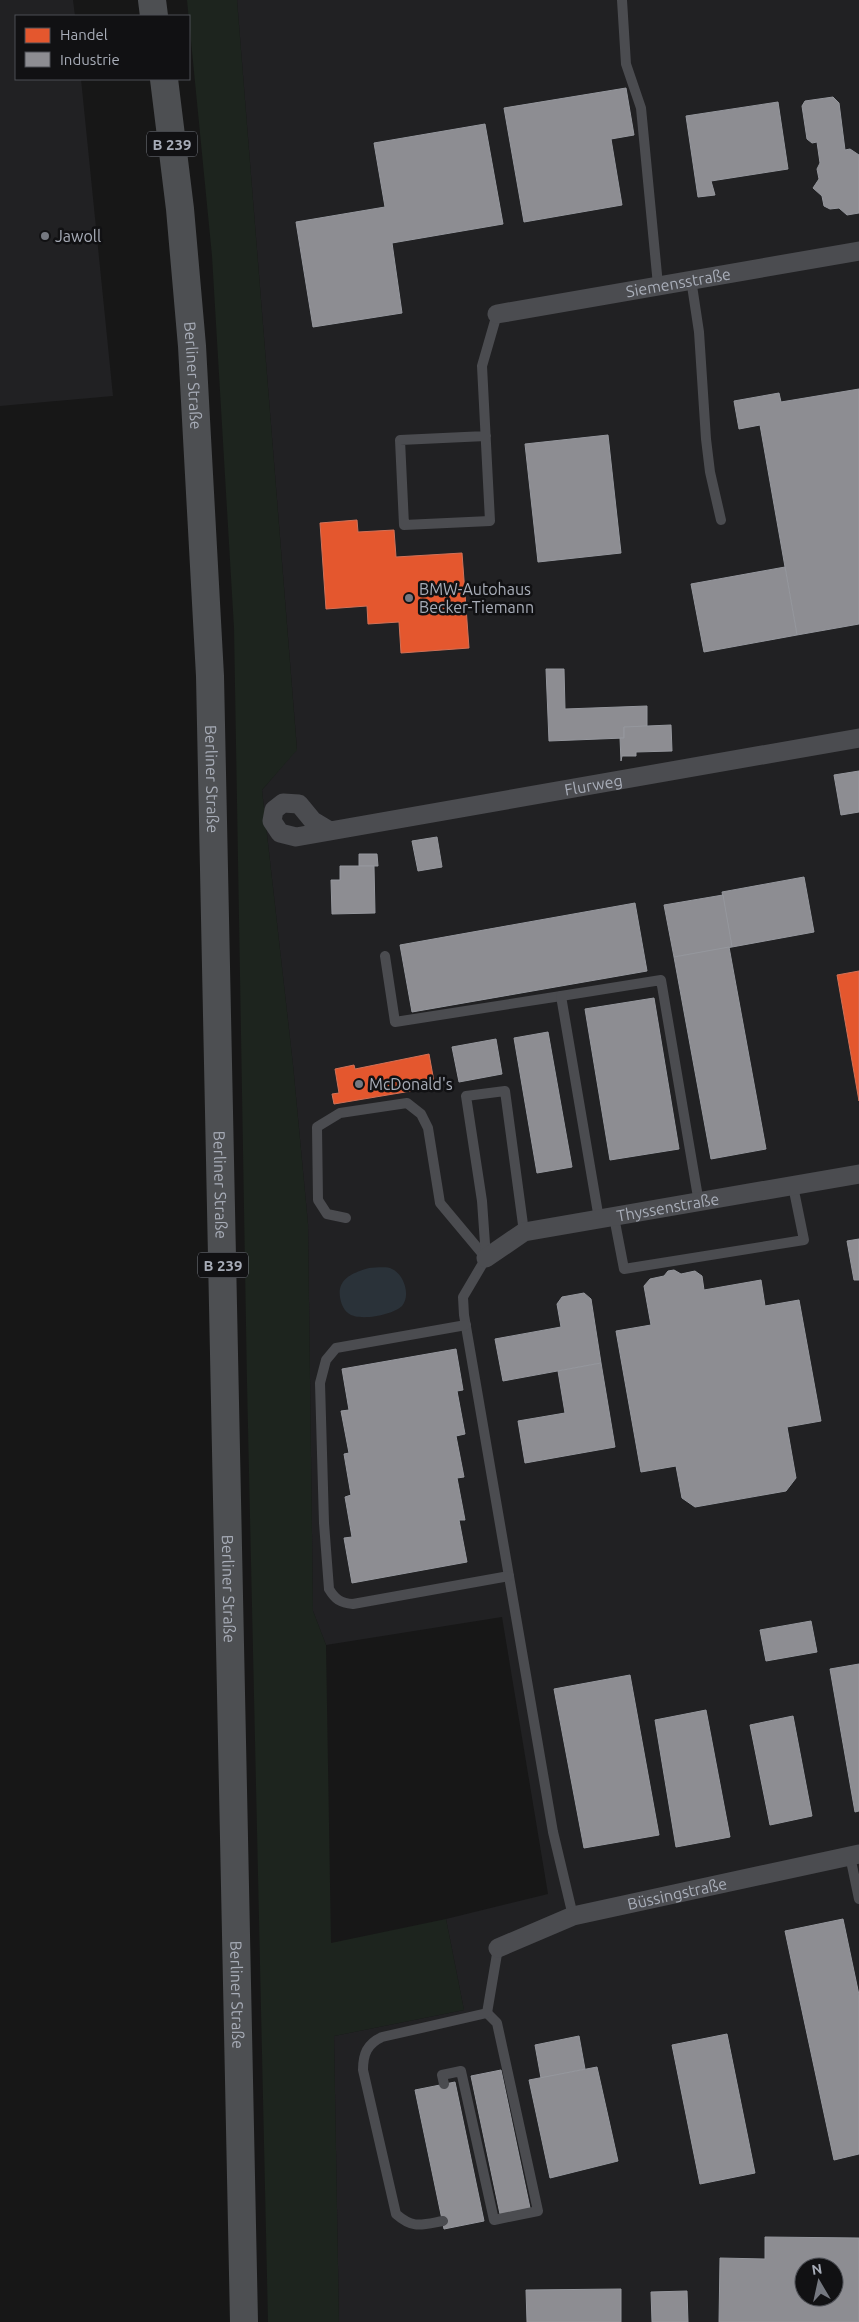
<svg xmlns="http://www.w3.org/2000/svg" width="859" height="2322" font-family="Ubuntu,sans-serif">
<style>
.built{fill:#212123;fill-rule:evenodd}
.green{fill:#1d241e}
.water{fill:#2a3239}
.shops{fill:#e4572e;stroke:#d27157}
.industry{fill:#8d8d92;stroke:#95979d;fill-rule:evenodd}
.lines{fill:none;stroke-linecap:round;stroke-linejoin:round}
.service{stroke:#4b4c50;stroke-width:10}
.minor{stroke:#4b4c50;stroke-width:19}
.primary{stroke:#4d4f52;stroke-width:28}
.poi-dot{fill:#757880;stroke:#111113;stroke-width:2}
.labels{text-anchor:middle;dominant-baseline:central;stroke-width:5;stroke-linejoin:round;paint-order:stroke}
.shield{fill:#111113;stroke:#7b7e86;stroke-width:1}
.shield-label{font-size:15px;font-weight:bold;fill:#a8adb8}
.poi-label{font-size:16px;fill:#a8adb8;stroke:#111113;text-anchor:start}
.street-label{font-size:16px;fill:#a8adb8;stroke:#111113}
</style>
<rect width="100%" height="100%" fill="#171717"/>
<g class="built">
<path d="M0,0h73l2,16h-59v63h65l32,317 -113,10z"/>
<path d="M237,0h622v2322h-520l-5,-286 130,-26 -18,-91 102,-25 -46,-277 -176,28 -13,-34 -5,-387 -15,-159 -31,-275 35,-41zM804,2267h30v30h-30z"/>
</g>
<path class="green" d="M187,0h50l60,750 -35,40 31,275 15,159 5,387 13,34 5,298 115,-24 18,91 -130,26 5,286h-71l-21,-939 -13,-755 -22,-372z"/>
<path class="water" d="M369,1268c7,0 17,-2 23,1 12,5 19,27 10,37 -9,9 -44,16 -54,7 -5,-4 -7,-10 -8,-16 -3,-19 15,-25 29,-29z"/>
<g class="shops">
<path d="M357,520l1,12 36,-2 2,27 66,-4 7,95 -68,5 -2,-31 -31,2 -1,-18 -41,3 -6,-86z"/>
<path d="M859,971v130l-22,-126z"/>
<path d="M429,1054l6,33 -101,17 -2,-10 7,-1 -4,-24 19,-4 1,4z"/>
</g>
<g class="industry">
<path d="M626,88l8,47 -23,4 11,66 -98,17 -20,-114z"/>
<path d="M833,97l6,6 6,47 5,-1 9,6v58l-12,2 -8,-7 -9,1 -6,-3 -2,-10 -9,-8 6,-9 -2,-10 3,-6 -3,-21 -5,1 -5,-4 -5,-33 3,-5z"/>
<path d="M778,102l10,67 -77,12 4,14 -17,2 -12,-81z"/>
<path d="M485,124l18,100 -111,19 10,70 -89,14 -17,-105 89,-15 -11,-64z"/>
<path d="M859,389v235l-62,11 -37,-210 -21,4 -5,-28 45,-8 2,9z"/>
<path d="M608,435l13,118 -83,9 -13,-118z"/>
<path d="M785,567l12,68 -93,17 -13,-68z"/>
<path d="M546,669h18l1,40 82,-3v20l-23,1v11l-75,3z"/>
<path d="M671,725l1,26 -36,1v4h-14l-1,5 -1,-23h4v-11z"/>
<path d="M859,771v41l-18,3 -7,-40z"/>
<path d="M437,837l5,30 -24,4 -6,-30z"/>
<path d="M359,854h18l1,12h-19z"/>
<path d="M340,866h34l1,47 -43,1 -1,-34h9z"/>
<path d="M804,877l10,55 -82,15 -10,-55z"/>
<path d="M723,895l9,52 -58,10 -10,-52z"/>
<path d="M635,903l12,68 -235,41 -12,-67z"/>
<path d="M729,947l37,202 -55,10 -37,-202z"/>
<path d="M654,998l25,151 -69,11 -25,-151z"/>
<path d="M548,1032l24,135 -35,6 -23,-135z"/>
<path d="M496,1039l6,35 -43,8 -7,-35z"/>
<path d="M859,1239v41h-5l-7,-39z"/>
<path d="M674,1270l7,4 14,-3 7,5 2,14 57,-10 4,26 34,-6 22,121 -34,6 9,51 -10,13 -91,16 -13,-9 -6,-32 -35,6 -25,-141 35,-6 -7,-39 6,-7 14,-3 4,-5z"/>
<path d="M584,1293l7,6 10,64 -98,18 -8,-42 66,-12 -4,-23 5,-7z"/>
<path d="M456,1349l7,41 -6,1 8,43 -9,2 8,41 -7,1 8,42h-6l8,42 -115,21 -8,-45 8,-1 -7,-40 6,-2 -7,-41 5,-1 -8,-42 8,-1 -7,-41z"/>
<path d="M601,1363l14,84 -90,16 -7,-42 47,-8 -7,-42z"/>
<path d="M811,1621l6,31 -51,9 -6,-31z"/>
<path d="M859,1664v147l-4,1 -25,-143z"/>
<path d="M630,1675l29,160 -75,13 -30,-159z"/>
<path d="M706,1710l24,127 -54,10 -21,-127z"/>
<path d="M793,1716l19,100 -42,9 -20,-100z"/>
<path d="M843,1919l16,76v159l-25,6 -49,-229z"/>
<path d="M727,2034l28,139 -55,11 -28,-139z"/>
<path d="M579,2036l6,33 -44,9 -6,-33z"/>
<path d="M597,2067l21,94 -68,17 -21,-98z"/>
<path d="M501,2070l29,138 -30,6 -29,-138z"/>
<path d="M455,2082l29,139 -40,8 -29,-139z"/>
<path d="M765,2237l94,1v84h-140l1,-64 45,1zM804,2267h30v30h-30z"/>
<path d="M621,2289v33h-94l-1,-32z"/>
<path d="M687,2291l1,31h-36l-1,-30z"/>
</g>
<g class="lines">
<g class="service">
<path d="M622,0l4,64 15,44 17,177"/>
<path d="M691,279l8,53 7,107 4,33 11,48"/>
<path d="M486,436l-86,4 4,85 86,-4 -8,-155 15,-52"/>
<path d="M385,956l10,66 166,-26"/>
<path d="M614,1217l10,52 180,-29 -11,-54"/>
<path d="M346,1218l-19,-4 -9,-14 -1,-73 23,-14 67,-10 14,11 7,14 12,75 46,55"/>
<path d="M599,1219l-38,-223 100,-16 38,223"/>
<path d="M524,1232l-19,-141 -39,5 16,105 4,57 -23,39 1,18 89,517 20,84"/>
<path d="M466,1325l-130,23 -10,12 -6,23 4,140 5,66c6,10 11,14 24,15l156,-28"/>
<path d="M850,1856l9,43"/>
<path d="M444,2084l-2,-9 19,-4 33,149 44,-9 -41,-188 -10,-10"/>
<path d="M443,2221c-22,4 -30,8 -47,-7l-33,-144c0,-16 4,-26 19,-33l105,-24 11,-65"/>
</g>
<g class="minor">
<path id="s1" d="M497,314l362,-63"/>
<path id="s2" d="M328,830l-15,-9 -14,-17 -16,-1 -9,7 -2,11 8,12 16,4 563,-99"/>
<path id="s3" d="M486,1258l38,-26 335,-58"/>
<path id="s4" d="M498,1948l75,-32 286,-62"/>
</g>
<g class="primary">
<path d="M152,0l2,16"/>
<path id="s5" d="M164,79l16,130 12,137 18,330 34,1646"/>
</g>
</g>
<g class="poi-dot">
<circle cx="45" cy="236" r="5"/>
<circle cx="409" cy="598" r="5"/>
<circle cx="359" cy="1084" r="5"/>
</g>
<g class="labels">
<g class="shield">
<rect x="147" y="131.5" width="50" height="25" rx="4"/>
<rect x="198" y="1252.5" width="50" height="25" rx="4"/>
</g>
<g class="shield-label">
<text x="172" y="144">B 239</text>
<text x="223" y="1265">B 239</text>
</g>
<g class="poi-label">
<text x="55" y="236">Jawoll</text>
<text x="419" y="589">BMW-Autohaus<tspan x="419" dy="18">Becker-Tiemann</tspan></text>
<text x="369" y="1084">McDonald's</text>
</g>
<g class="street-label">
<text stroke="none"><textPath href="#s1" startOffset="184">Siemensstraße</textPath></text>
<text stroke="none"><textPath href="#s5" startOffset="298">Berliner Straße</textPath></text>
<text stroke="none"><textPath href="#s5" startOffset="702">Berliner Straße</textPath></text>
<text stroke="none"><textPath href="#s2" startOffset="411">Flurweg</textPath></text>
<text stroke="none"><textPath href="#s5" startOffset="1108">Berliner Straße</textPath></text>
<text stroke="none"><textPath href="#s3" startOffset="192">Thyssenstraße</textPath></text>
<text stroke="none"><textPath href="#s5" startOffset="1512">Berliner Straße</textPath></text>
<text stroke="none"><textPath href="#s4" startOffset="188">Büssingstraße</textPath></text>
<text stroke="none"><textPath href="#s5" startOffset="1918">Berliner Straße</textPath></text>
</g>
</g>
<rect x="15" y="15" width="175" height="65" fill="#111113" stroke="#4d4f55"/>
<rect x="25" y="28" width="25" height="15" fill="#e4572e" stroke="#4d4f55"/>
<text x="60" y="40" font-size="15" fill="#a8adb8">Handel</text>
<rect x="25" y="52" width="25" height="15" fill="#8d8d92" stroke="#4d4f55"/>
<text x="60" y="65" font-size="15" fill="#a8adb8">Industrie</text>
<g transform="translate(819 2282) rotate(351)"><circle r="24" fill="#111113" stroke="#4d4f55"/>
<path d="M0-4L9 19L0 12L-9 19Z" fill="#757880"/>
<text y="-8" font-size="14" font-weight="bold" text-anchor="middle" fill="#a8adb8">N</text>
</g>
</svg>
